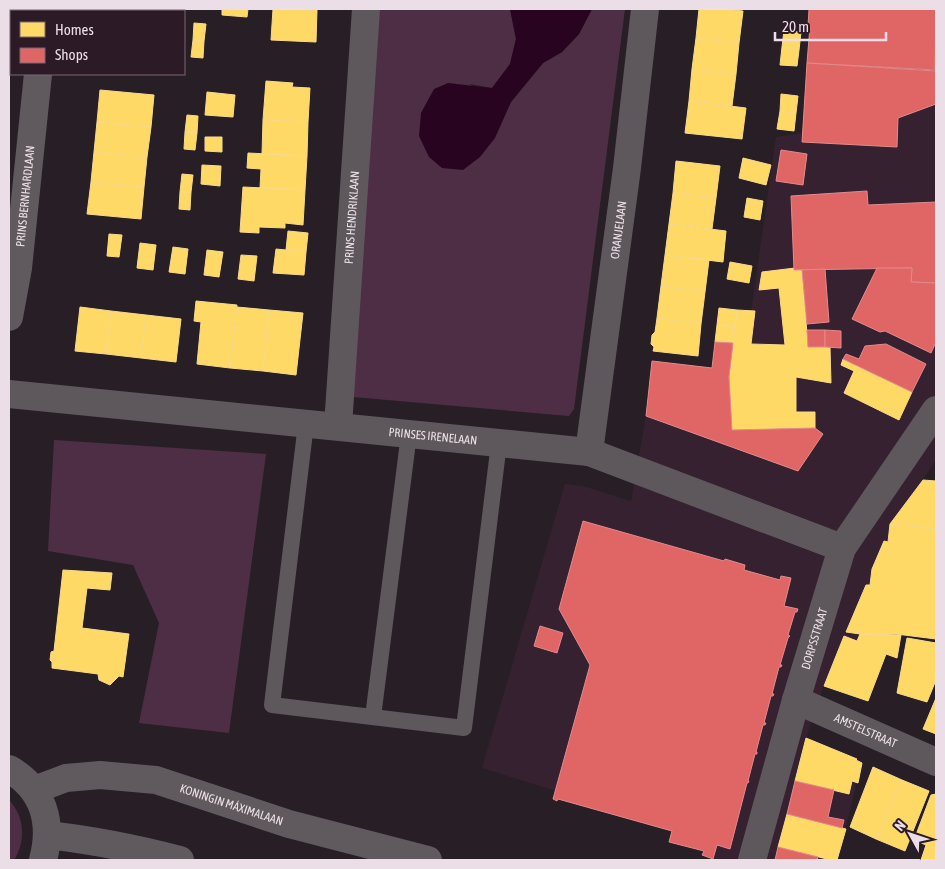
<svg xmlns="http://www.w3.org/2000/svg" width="945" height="869" font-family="'Asap Condensed',sans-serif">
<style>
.built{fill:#362130}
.green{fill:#4e2e45}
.water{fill:#280420}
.homes{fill:#ffd966;stroke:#f9da8c}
.shops{fill:#e06666;stroke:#e38a8c}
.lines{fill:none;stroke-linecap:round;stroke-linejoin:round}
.lane{stroke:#5e585c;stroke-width:16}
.street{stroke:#5e585c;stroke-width:28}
.secondary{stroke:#605a5e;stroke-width:28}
.labels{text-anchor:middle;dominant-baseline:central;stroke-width:5;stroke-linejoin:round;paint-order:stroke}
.street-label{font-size:12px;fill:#ebdee6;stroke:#2c1b27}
</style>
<rect width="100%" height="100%" fill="#281f26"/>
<path class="built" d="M809,9h127v450l-13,21 13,1v158l-35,-4 -4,23 -11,-4 -18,47 -44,-17 -18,54 56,25 -25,97h-125l5,-18 -3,-2 -232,-72 83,-284 18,2 48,15 15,-85 86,30 44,-309 27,-4 7,-107h-2z"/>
<g class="green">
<path d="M379,9h131l6,30 -6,25 -18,24 -22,-4 32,35 9,-17 32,-39 19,-11 17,-18 13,-25h33l-51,400 -5,7 -216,-19z"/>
<path d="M54,440l212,14 -37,279 -90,-10 20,-100 -26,-58 -85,-14z"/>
<path d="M9,800c16,17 17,41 5,60h-5z"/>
</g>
<path class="water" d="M510,9h82l-13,25 -17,18 -19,11 -32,39 -16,36 -15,19 -17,13 -21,-2 -13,-11 -10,-21 2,-23 13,-24 14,-6 44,5 18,-24 6,-25z"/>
<g class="homes">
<path d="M110,9h54v2h-55z"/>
<path d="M222,9h26l-1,8 -25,-2z"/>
<path d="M273,9l44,1 -1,32 -45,-2z"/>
<path d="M699,9h25l19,2 -4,32 -43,-5z"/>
<path d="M194,23l12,1 -2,17 -11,-1z"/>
<path d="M784,30l17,2 -2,18 -17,-3z"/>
<path d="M696,38l43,5 -3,31 -44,-5z"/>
<path d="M193,40l11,1 -1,17 -12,-1z"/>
<path d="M782,47l17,3 -2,16 -17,-1z"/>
<path d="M692,69l44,5 -4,32 -43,-5z"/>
<path d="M266,81l27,2 -1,4 18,1 -2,34 -45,-2z"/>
<path d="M100,90l54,5 -3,32 -54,-5z"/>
<path d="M207,92l28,3 -2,22 -28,-2z"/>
<path d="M781,94l17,2 -2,17 -16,-2z"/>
<path d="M689,101l57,7 -4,31 -57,-6z"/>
<path d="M780,111l16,2 -2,18 -17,-2z"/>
<path d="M187,115l11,1 -1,17 -12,-1z"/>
<path d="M263,120l45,2 -1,34 -45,-2z"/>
<path d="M97,122l54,5 -4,30 -53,-5z"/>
<path d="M185,132l12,1 -2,17 -11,-1z"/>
<path d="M205,137h17v15l-17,-1z"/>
<path d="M94,152l53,5 -3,30 -53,-5z"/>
<path d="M248,153l59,3 -2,34 -45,-2 1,-19 -14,-1z"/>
<path d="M743,158l28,7 -5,20 -27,-7z"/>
<path d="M676,161l44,5 -4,32 -43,-5z"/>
<path d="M202,165l19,1 -1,20 -19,-2z"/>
<path d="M182,174l11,1 -2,17h-11z"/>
<path d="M91,182l53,5 -3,32 -54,-5z"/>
<path d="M243,187l62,3 -2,35 -18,-2v5l-26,-1v6l-19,-1z"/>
<path d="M180,192h11l-1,18 -11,-1z"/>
<path d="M673,193l43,5 -4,31 -43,-5z"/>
<path d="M747,198l16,3 -3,19 -16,-3z"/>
<path d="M669,224l57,7 -3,31 -58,-7z"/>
<path d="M288,231l20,2 -2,19 -20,-2z"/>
<path d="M109,234l13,1 -3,22 -12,-1z"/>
<path d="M140,243l16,2 -3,25 -16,-2z"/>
<path d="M173,247l15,2 -3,25 -16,-2z"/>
<path d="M276,249l30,3 -2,23 -31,-2z"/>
<path d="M207,250l16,2 -4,25 -15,-2z"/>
<path d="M241,255l16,1 -3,25 -16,-2z"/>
<path d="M665,255l44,5 -4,32 -44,-6z"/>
<path d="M730,262l22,4 -3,17 -22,-4z"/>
<path d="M795,268l-1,2 8,-1 6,78h22l1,36 -35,-6v35h19v16l-83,2 -3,-53 8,-67 18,1 -4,33 34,1 -6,-57 -20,2 3,-18z"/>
<path d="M661,286l44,6 -4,32 -44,-6z"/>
<path d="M196,301l41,4 -7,63 -33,-4 4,-42 -7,-1z"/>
<path d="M80,307l31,4 -5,43 -31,-3z"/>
<path d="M237,307l32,3 -6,61 -33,-3z"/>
<path d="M719,308l18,2 -2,17 -18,-2z"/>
<path d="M269,310l34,3 -7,62 -33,-4z"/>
<path d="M111,311l35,4 -5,43 -35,-4z"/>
<path d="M146,315l35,4 -5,43 -35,-4z"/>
<path d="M657,318l44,6 -3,32 -45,-5 1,-4 -3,-3 1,-9 3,-3z"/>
<path d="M717,325l18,2 -2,16 -18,-1z"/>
<path d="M843,359l69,33 -13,28 -55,-27 10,-22 -13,-6z"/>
<path d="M923,480l13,1v48l-46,-5z"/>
<path d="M890,524l46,5v110l-40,-5 -29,1 -21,-3 20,-47h4l2,-16 12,-28 4,1z"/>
<path d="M63,570l49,3 -2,17 -23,-2 -5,40 47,6 -6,43 -4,-1 -9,9 -11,-5 -1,-6 -46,-6v-6l-2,-2 1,-8 3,-1z"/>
<path d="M860,634l41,1 -4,23 -11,-4 -18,47 -44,-15 20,-50 13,5z"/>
<path d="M907,638l29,5v37l-9,22 -30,-9z"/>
<path d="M936,698v36l-13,-5z"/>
<path d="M806,738l51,21 -1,1 6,3 -4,20 -6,-2 -3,13 -54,-13z"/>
<path d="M873,767l29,13 -26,59 -26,-12z"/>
<path d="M902,780l27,11 -24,60 -29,-12z"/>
<path d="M936,794v64l-1,2h-14l5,-15 -12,-5 17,-45z"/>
<path d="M787,814l59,15 -9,31h-6l-53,-13z"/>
</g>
<g class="shops">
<path d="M809,9h127l-1,61 -128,-7 3,-37h-2z"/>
<path d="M807,63l129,8v33l-38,14 -1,29 -95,-5z"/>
<path d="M781,150l26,4 -4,31 -27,-4z"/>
<path d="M867,191l1,14 68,-3v81l-25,-1 1,-14 -118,2 -3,-74z"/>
<path d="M877,268h35l-1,14 25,1v59l-5,11 -46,-22 -5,1 -28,-13z"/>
<path d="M825,269l4,53 -22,2 -5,-54z"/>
<path d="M807,330h18v17h-17z"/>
<path d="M825,330l16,1v17l-16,-1z"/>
<path d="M715,342l18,1 -4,34 3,53 83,-2 8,6 -25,37 -152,-55 6,-55 60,7z"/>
<path d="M886,344l40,20 -14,28 -69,-33 3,-5 13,5 6,-13z"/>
<path d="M583,521l141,40 1,-2 20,6 -1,5 36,10 1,-4 10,2 -7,28 14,3 -1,3h-2l-7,23 2,1 -2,2 -8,27h2l-1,2h-2l-7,27h2l-1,2h-2l-7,27h2l-1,2h-2l-7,27h1v2h-2l-7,27h1l-1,2h-1l-17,66 -13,-4 -4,14 -11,-4 2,-4 -35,-9 3,-11 -114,-32 -1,2 -4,-2 37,-134 -31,-56z"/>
<path d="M540,626l23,7 -6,20 -23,-7z"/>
<path d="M795,781l39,9 -6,27 16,3 -2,8 -55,-14z"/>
<path d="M778,847l40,10 -1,3h-42z"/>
</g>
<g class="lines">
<g class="lane">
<path d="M306,424l-34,281 192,23 35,-285"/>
<path d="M373,717l36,-283"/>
</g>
<g class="street">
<path id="s1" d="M9,394l580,58 253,96"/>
<path id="s2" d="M338,426l28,-417"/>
<path id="s3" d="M589,452l38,-284 18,-159"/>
<path id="s4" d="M796,700l140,62"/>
<path id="s5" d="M752,860l44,-160 46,-152 94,-138"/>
</g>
<g class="secondary">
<path d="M45,11v-2"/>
<path id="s6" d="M9,317l9,-49 20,-194"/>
<path d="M9,769c35,20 44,54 34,91"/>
<path id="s7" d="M34,790l32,-12 34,-3 56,5 133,44 139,36"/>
<path d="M48,835c45,5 89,14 132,25"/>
</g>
</g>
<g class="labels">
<g class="street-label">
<text stroke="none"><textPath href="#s6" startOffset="122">PRINS BERNHARDLAAN</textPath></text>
<text stroke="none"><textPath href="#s2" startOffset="209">PRINS HENDRIKLAAN</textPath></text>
<text stroke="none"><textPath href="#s3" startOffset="224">ORANJELAAN</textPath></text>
<text stroke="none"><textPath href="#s1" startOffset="426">PRINSES IRENELAAN</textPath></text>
<text stroke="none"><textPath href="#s5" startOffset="230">DORPSSTRAAT</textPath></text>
<text stroke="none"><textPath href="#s4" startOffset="76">AMSTELSTRAAT</textPath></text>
<text stroke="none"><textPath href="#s7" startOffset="204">KONINGIN MÁXIMALAAN</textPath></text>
</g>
</g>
<rect width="945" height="869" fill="none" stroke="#ebdee6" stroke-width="20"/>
<rect x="10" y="10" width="175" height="65" fill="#2c1b27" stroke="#786973"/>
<rect x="20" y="22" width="25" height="15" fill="#ffd966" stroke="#786973"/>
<text x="55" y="35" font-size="15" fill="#ebdee6">Homes</text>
<rect x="20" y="48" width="25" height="15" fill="#e06666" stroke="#786973"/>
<text x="55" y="60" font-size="15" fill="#ebdee6">Shops</text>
<g transform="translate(910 834) rotate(310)" stroke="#2c1b27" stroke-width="4" paint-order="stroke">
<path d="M0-4L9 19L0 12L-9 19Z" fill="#ebdee6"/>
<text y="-8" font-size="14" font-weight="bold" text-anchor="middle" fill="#ebdee6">N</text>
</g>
<path d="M775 32v8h111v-8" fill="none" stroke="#ebdee6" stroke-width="2.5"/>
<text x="782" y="32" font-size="15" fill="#ebdee6" stroke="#2c1b27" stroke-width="4" paint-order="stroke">20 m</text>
</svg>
